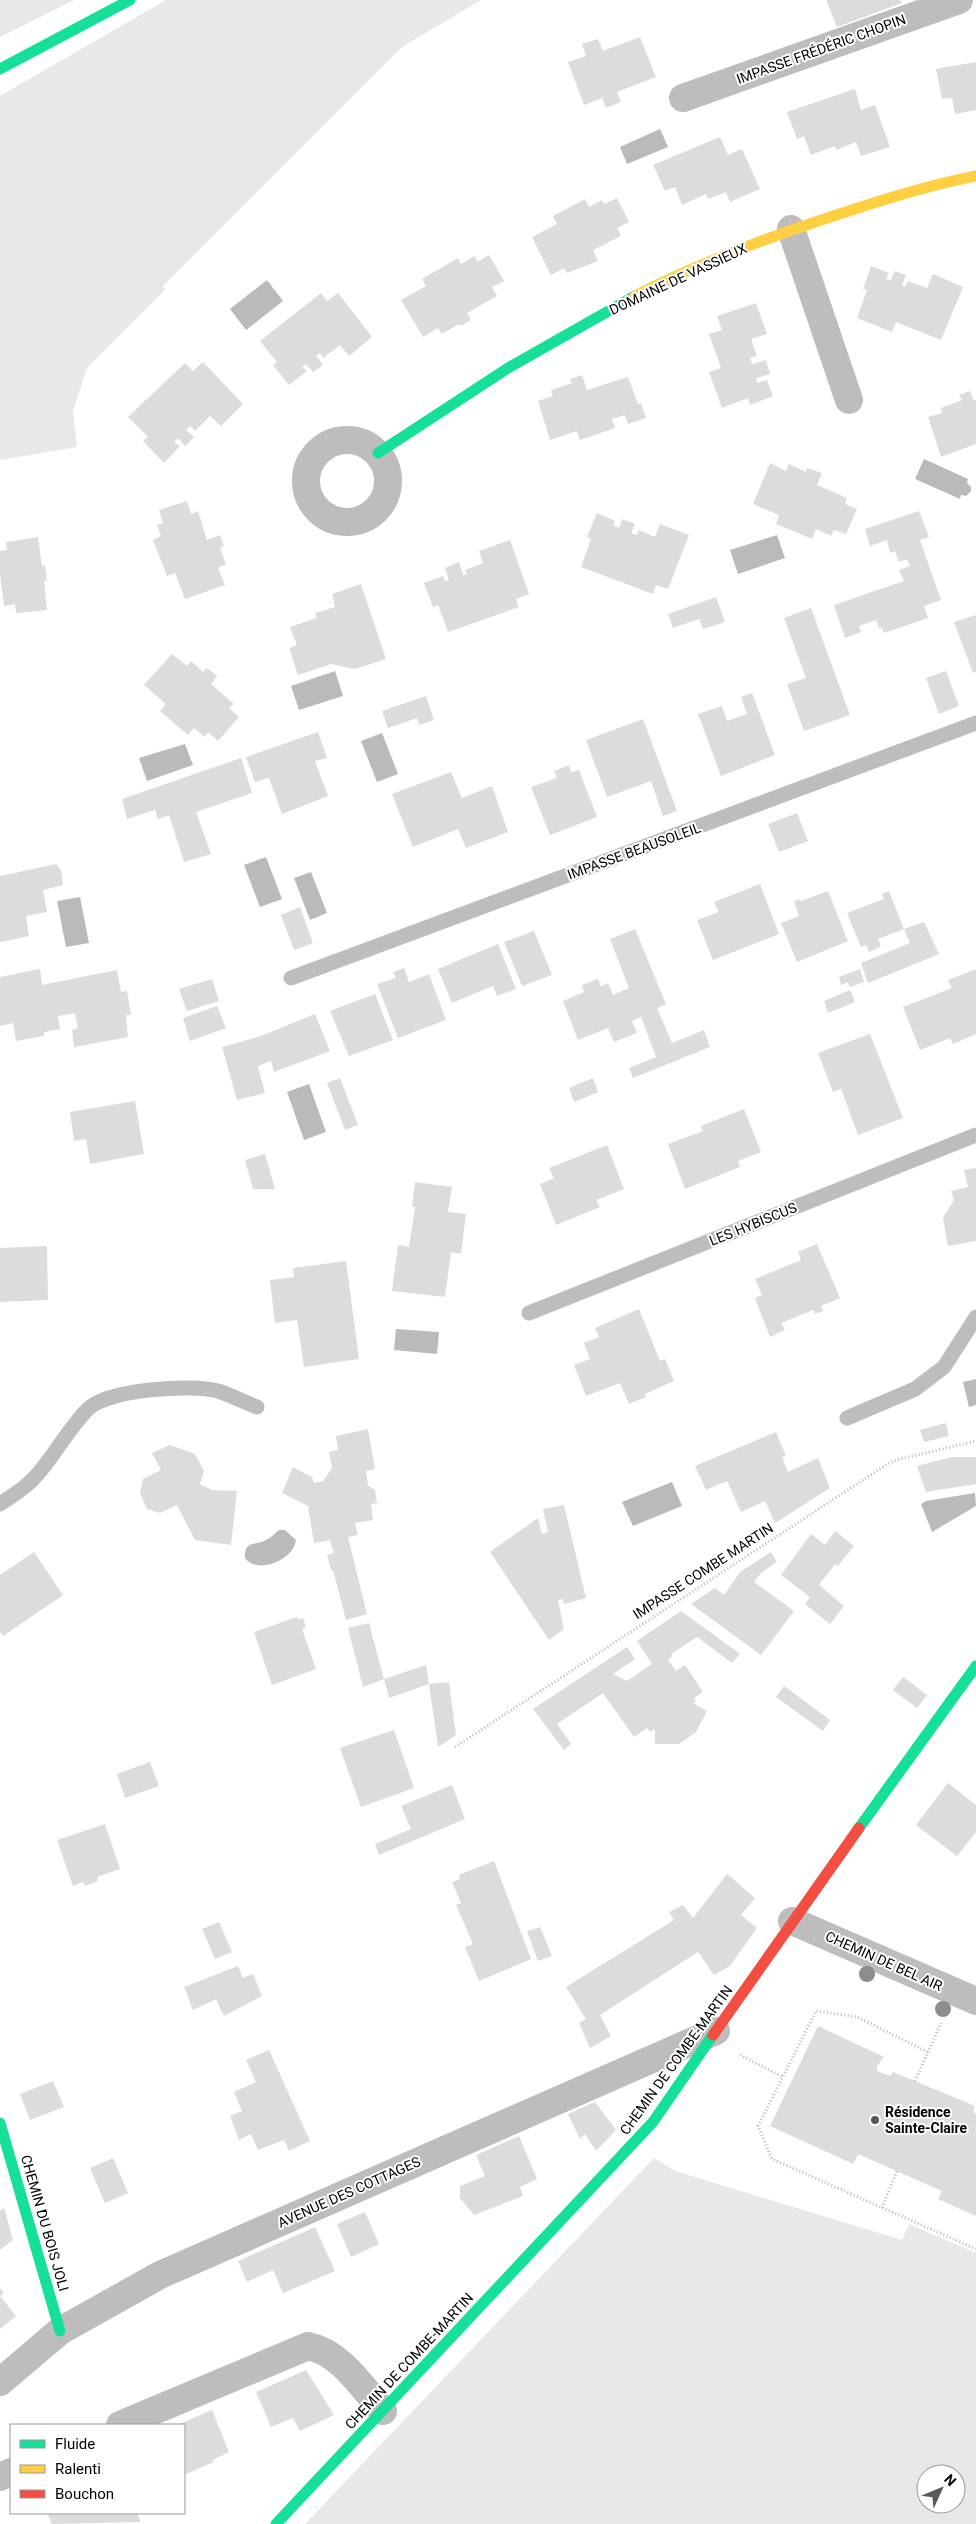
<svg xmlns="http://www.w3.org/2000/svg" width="976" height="2524" font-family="Roboto,sans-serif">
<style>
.green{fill:#e8e8e8;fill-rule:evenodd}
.water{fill:#bababa}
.building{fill:#dcdcdc}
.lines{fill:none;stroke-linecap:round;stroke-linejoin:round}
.path{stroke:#b8b8b8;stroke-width:3;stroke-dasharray:1 2.5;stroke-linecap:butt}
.lane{stroke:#bdbdbd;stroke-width:15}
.street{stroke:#bdbdbd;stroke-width:28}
.fast{stroke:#16e098;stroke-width:11}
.slow{stroke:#ffcf43;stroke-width:11}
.jam{stroke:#f24e42;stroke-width:11}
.tree{fill:#8c8c8c}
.poi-dot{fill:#595959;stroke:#fff;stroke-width:2}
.labels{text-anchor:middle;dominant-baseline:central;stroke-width:4;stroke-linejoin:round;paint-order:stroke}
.street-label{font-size:14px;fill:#000;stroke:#fff}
.poi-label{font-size:14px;font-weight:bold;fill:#000;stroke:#fff;text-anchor:start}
</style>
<rect width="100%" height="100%" fill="#fff"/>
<g class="green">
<path d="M0,0h74l-74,37z"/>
<path d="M166,0h315l-79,47 -239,239 2,4 -78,78 -14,43 4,36 -77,13v-364z"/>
<path d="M654,2158l21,13 227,69 7,-16 67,29v271h-671zM926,2474h30v30h-30z"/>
</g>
<g class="water">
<path d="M660,129l8,18 -41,17 -7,-17z"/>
<path d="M267,280l16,21 -37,29 -16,-21z"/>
<path d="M924,459l44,20 -1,4 4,4v4l-5,5 -5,-1 -1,4 -45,-20z"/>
<path d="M777,535l8,23 -47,16 -8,-24z"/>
<path d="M335,671l8,25 -44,14 -8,-24z"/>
<path d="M382,733l16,41 -21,8 -16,-41z"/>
<path d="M185,744l8,21 -46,16 -8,-23z"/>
<path d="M266,857l16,42 -22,8 -16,-42z"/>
<path d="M311,872l16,41 -17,7 -16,-42z"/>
<path d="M80,897l9,46 -23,4 -9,-46z"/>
<path d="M309,1084l17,48 -22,8 -17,-48z"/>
<path d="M396,1329l43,3 -2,22 -43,-4z"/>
<path d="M976,1379v26l-7,2 -6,-25z"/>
<path d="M672,1482l10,24 -49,20 -11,-24z"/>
<path d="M975,1493l1,13 -44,26 -11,-28 5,-3z"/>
<path d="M279,1530h6l11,10c-2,20 -39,35 -51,18 -1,-18 10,-12 21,-18 5,-2 9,-7 13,-10z"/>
</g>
<g class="building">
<path d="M826,0h74l2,3 -65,24z"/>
<path d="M640,37l16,40 -39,15 4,10 -15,6 -4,-10 -18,7 -16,-43 18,-6 -4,-12 16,-5 5,12z"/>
<path d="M976,62v48l-21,4 -3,-16 -10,1 -6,-30z"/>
<path d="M855,89l6,21 14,-5 15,42 -29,9 -5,-14 -20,8 -1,-4 -24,9 -7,-19 -7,3 -10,-27z"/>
<path d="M720,137l8,18 14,-6 18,40 -30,13 -4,-10 -18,7 -2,-5 -24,11 -7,-18 -10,4 -12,-26z"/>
<path d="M617,198l12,24 -12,6 4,8 -28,14 5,11 -31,12 -3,-5 -13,7 -19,-38 25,-13 -4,-8 32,-17 4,8 13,-7 2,4z"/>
<path d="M489,255l15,26 -12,6 5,9 -30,17 4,7 -11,6 -1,-2 -17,10 -4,-6 -15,9 -22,-37 25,-14 -4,-7 36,-21 3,6 13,-8 4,6z"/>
<path d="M871,266l18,7 -3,6 4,2 5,-10 11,4 -4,11 3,1 3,-6 19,7 6,-14 30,13 -22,53 -45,-18 -4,10 -35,-14 10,-28 -4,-1z"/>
<path d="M321,293l6,8 11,-8 34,44 -23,19 -9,-11 -17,13 -3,-5 -4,3 7,9 -10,7 -7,-8 -4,3 5,4 -18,14 -16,-20 4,-3 -17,-21z"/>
<path d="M756,303l11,31 -16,5 6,17 -7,2 2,6 14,-4 4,14 -14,4 2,5 9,-3 6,16 -23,9 -2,-7 -26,10 -13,-36 12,-4 -12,-34 13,-4 -5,-14z"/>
<path d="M203,362l40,42 -22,22 -11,-10 -15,15 -5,-5 -4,4 8,7 -9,9 -7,-8 -4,4 6,4 -16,17 -21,-22 5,-4 -20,-20 57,-54 8,8z"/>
<path d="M582,375l5,15 41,-13 10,27 3,-1 5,15 -18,6 -3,-9 -13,4 3,9 -35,12 -3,-9 -27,9 -12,-39 15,-5 -2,-6 21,-7 -2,-4z"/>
<path d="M970,391l4,10 2,-1v44l-35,13 -13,-40 14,-4 -1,-5 21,-8 -3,-5z"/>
<path d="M770,463l16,8 3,-7 17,8 1,-4 15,5 -5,12 30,13 -2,6 12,5 -11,25 -12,-4 -3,6 -15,-7 -4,10 -36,-15 3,-9 -26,-11z"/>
<path d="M187,501l4,13 7,-3 9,29 13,-5 4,11 -4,2 6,16 -8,4 7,17 -40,14 -10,-26 -8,3 -14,-36 8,-4 -4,-11 6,-2 -4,-13z"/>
<path d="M919,511l10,26 -9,3 21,60 -17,6 4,12 -44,15 -3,-6 -2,1 -3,-8 -17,6 2,6 -16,6 -11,-33 70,-24 -5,-11 11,-4 -3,-7 -8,3 -4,-11 -5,2 -3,-13 -17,6 -5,-17z"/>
<path d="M597,513l18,8 -2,4 6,3 3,-9 13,5 -4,9 6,2 2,-5 16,7 5,-13 29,11 -21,54 -12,-4 -3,9 -72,-27 10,-28 -4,-2z"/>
<path d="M38,537l4,29 3,-1 2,16h-3l3,29 -31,3 -1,-9 -11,2 -4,-32v-23l7,-1 -1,-8z"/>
<path d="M510,540l19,54 -13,5 3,8 -71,25 -10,-27 -5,2 -9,-24 19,-7 2,5 4,-1 -4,-12 14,-6 4,13 4,-1 -2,-4 18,-7 -4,-12z"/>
<path d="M361,584l25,75 -31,10 -24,-5 -33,11 -9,-27 8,-3 -7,-18 27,-9 -2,-5 20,-6 -3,-13z"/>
<path d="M716,597l9,25 -22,7 -4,-10 -26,9 -5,-14z"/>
<path d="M811,608l39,107 -46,16 -17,-47 19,-6 -22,-60z"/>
<path d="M976,615v57l-3,1 -19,-51z"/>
<path d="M172,654l15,12 4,-5 12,11 4,-4 10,8 -6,8 23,20 -5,4 10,9 -21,24 -10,-9 -3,5 -11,-9 -6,7 -28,-24 6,-7 -22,-19z"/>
<path d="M946,671l13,35 -20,8 -13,-36z"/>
<path d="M752,693l23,62 -54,21 -23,-62 24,-8 5,15 20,-7 -6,-17z"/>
<path d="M426,696l8,24 -15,5 -2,-7 -29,10 -6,-17z"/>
<path d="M643,719l34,92 -14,5 -12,-35 -44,16 -21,-57z"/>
<path d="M318,732l9,26 -12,3 13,35 -46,18 -13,-36 -14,4 -9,-25z"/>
<path d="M241,758l11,35 -56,19 15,42 -27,8 -15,-47 -11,4 -3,-9 -28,9 -5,-20z"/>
<path d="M569,765l2,7 8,-2 18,47 -47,18 -19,-48 26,-9 -3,-7z"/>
<path d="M451,772l11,26 30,-12 16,46 -42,16 -8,-19 -45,18 -21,-53z"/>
<path d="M797,813l11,28 -29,11 -11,-28z"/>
<path d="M56,864l5,6 2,15 -20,5 4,22 -21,4 3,20 -29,6v-66z"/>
<path d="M760,884l19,50 -66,26 -16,-40 22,-8 -5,-10z"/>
<path d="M828,891l20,50 -51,21 -16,-39 18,-7 -5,-15 6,-2 1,2z"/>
<path d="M889,891l15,38 -26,10 3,7 -12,6 -3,-7 -5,2 -14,-34 37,-14 -2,-5z"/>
<path d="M300,907l13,36 -19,7 -13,-35z"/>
<path d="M924,922l15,32 -71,29 -7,-20 49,-20 -6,-14z"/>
<path d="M635,929l31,75 -9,4 15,35 32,-13 6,17 -77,31 -4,-10 27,-11 -15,-40 -9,4 5,12 -23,9 -6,-14 -30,12 -15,-39 21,-9 -2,-7 16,-6 3,8 7,-4 5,12 16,-7 -19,-49z"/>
<path d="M534,931l18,44 -30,11 -18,-44z"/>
<path d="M498,944l18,45 -19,7 -4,-10 -41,17 -14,-34z"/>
<path d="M404,968l5,14 20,-8 17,46 -48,18 -21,-54 19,-6 -3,-6z"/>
<path d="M40,969l2,16 75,-15 4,22 6,-1 4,24h-5l2,22 -54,10 -2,-17 6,-2 -3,-15 -17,3 2,13 -16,3v4l-28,5 -3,-18 -13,3v-49z"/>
<path d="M860,969l4,13 -14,5 -2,-5 -7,3 -2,-8z"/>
<path d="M976,969v65l-23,10 -3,-6 -30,12 -17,-43 49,-19 -4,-8z"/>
<path d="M212,979l7,22 -32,10 -8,-22z"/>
<path d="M850,990l5,12 -27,11 -4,-12z"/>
<path d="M375,994l18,46 -44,16 -19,-45z"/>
<path d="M217,1006l9,22 -36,13 -7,-23z"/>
<path d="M315,1014l15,37 -56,21 -3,-11 -13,5 7,27 -28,7 -15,-53 39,-11z"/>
<path d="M870,1034l33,84 -45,17 -17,-46 -8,3 -15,-39z"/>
<path d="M340,1078l18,47 -13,5 -18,-47z"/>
<path d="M593,1078l5,14 -24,10 -5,-14z"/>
<path d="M135,1101l9,53 -54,10 -4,-25 -12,2 -4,-29z"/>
<path d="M744,1109l17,43 -23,9 2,6 -55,22 -17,-45 35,-13 -2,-5z"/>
<path d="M607,1145l17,44 -28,11 4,7 -44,18 -16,-41 14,-6 -5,-10z"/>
<path d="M265,1154l10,35h-22l-8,-29z"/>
<path d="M976,1168v73l-28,5 -5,-28 11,-18 -3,-9 17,-4 -4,-17z"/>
<path d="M415,1182l37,5 -4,25 18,2 -5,40 -10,-2 -6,45 -53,-6 6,-46 11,2 6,-40h-3z"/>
<path d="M817,1244l23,54 -19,8 2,5 -8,3 -2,-4 -32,13 4,7 -15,7 -15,-39 7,-3 -7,-16 46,-19 -3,-8z"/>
<path d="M47,1246l1,54 -48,2v-54z"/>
<path d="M346,1261l13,98 -55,8 -7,-47 -22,3 -5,-43 24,-3 -1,-9z"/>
<path d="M639,1309l21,52 5,-2 9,22 -29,13 1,3 -17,7 -9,-21 -34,13 -12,-31 16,-6 -6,-16 15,-6 -4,-9z"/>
<path d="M946,1423l3,13 -25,6 -4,-12z"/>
<path d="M368,1429l7,40 -9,2 2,15 7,4 2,13 -6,1 2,16 -18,3 3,12 -10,2 19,77 -21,6 -13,-50h-2l-4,-15 7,-2 -4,-13 -16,3 -6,-37 -26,-13 11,-26 19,10 2,6 9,-2 9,-13 -3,-16 9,-2 -2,-14z"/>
<path d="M776,1432l10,24 -4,1 6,15 30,-14 12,30 -55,35 -10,-22 -24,11 -14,-31 -21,9 -11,-24z"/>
<path d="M170,1445l25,9 9,17 -4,13 12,6 25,1 -6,54 -36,-5 -18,-35 -17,8 -13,-4 -7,-16 3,-14 18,-9 -9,-17z"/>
<path d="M952,1457h24v27l-50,8 -9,-26z"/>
<path d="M564,1505l22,93 -22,6 -1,-5 -5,1 6,29 -15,11 -59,-88 48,-34 4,16 6,-2 -5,-23z"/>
<path d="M835,1531l19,15 -16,20 -3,-2 -16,21 25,21 -14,18 -25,-20 5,-7 -29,-22 30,-41 14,11z"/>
<path d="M34,1552l29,43 -60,41 -3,-4v-57z"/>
<path d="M771,1552l6,10 -16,11 -7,9 40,29 -33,44 -70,-51 24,-16 9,7 16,-23z"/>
<path d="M681,1611l59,43 -8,9 -35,-26 -26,17 2,2 -5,4 8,11 9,-6 18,27 -9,6 2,3 -3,2 14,8 -11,21 -17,12h-24v-15l-5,3 -3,-4 -13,9 -31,-44 -46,31 14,20 -7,6 -31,-41 94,-62 8,12 -22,15 14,7 25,-17 -15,-23z"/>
<path d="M297,1617l1,3 5,-2 3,9 -4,2 14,40 -44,16 -18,-53z"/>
<path d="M369,1623l15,56 -21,8 -15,-59z"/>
<path d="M426,1665l3,19 -40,14 -5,-19z"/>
<path d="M903,1677l24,18 -10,13 -24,-18z"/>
<path d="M449,1682l7,53 -18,12 -9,-63z"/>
<path d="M784,1686l46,34 -7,11 -47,-34z"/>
<path d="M394,1730l20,58 -53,19 -21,-59z"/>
<path d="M150,1762l9,24 -34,12 -8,-24z"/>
<path d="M948,1783l28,22v27l-19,24 -41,-31z"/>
<path d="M452,1785l13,34 -86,36 -4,-11 36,-15 -10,-23z"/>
<path d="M105,1824l15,45 -23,8 1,4 -13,5 -2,-4 -10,4 -16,-46z"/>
<path d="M494,1861l37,98 -52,22 -14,-34 8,-3 -17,-39 5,-2 -9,-21 8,-3 -1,-4z"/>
<path d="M727,1874l28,24 -14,17 16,13 -27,38 -16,9 -16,-23 -98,63 11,21 -21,12 -11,-25 7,-4 -20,-32 108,-67 -5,-8 14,-7 10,13z"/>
<path d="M219,1922l13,30 -17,7 -13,-30z"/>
<path d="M540,1927l12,29 -14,5 -11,-30z"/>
<path d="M238,1966l5,12 10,-4 9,22 -38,20 -8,-17 -23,11 -9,-23z"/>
<path d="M818,2026l66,31 -7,9v5l13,5 3,-4 82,34 -2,6 3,2v102l-38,-17 4,-8 -84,-37 -5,10 -83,-38z"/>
<path d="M269,2050l41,91 -21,10 -5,-11 -26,10 -7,-16 -12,6 -9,-24 12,-5 -8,-19 22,-10 -10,-22z"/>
<path d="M53,2081l11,26 -34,13 -10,-26z"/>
<path d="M595,2102l21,28 -20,21 -11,-17 -5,5 -12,-25z"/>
<path d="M519,2136l18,43 -17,8 3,9 -49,19 -14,-17v-12l25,-10 -9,-21z"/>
<path d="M113,2158l15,35 -23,10 -15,-35z"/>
<path d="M4,2208l9,32 -13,10v-39z"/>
<path d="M365,2212l14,32 -28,13 -14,-33z"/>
<path d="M315,2227l20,44 -52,22 -10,-23 -26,12 -9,-21z"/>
<path d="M0,2288l4,5 -4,3 16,20 -16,13z"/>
<path d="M306,2370l28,45 -34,16 -7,-13 -22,9 -15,-35z"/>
<path d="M212,2410l17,42 -16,8 1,2 -30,13v-50h-7z"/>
<path d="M47,2513h90l4,9 -89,2z"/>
</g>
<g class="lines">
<g class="path">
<path d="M455,1747l431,-282 10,-5 80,-19"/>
<path d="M928,2052l-71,-35 -41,-6 -58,115 14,33 204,90"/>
<path d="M740,2055l43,22"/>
<path d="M915,2081l26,-58"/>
<path d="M882,2208l15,-37"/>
</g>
<g class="lane">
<path d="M291,978l685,-255"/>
<path d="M529,1313l447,-178"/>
<path d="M847,1418l68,-29 29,-22 32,-50"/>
<path d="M0,1504c13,-9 26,-16 36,-28 19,-21 32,-47 52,-67 20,-20 103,-25 130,-18 13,4 26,11 39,16"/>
</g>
<g class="street">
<path d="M683,98l276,-98"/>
<path d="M791,229l58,171"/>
<circle cx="347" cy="481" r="41"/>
<path d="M792,1921l184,80"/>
<path d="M0,2382l60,-51 100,-56 556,-244"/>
<path d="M120,2425l188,-79c32,6 54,41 75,65"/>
<path d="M0,2477l11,-5"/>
</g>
<g class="fast">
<path d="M0,69l130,-69"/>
<path d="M378,453l130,-85 127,-72"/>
<path d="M859,1828l117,-162"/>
<path d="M0,2123l60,208"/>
<path d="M276,2524l377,-402 60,-87"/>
</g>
<path class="slow" d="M635,296c70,-36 144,-63 220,-87 40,-13 80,-25 121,-33"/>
<path class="jam" d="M713,2035l146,-207"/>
</g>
<g class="tree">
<circle cx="867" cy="1974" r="8"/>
<circle cx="943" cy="2009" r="8"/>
</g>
<circle class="poi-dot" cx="875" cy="2120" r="5"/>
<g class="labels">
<g class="street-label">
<text transform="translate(821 49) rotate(-20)">IMPASSE FRÉDÉRIC CHOPIN</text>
<text transform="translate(678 279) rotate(-25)">DOMAINE DE VASSIEUX</text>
<text transform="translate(634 851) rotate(-20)">IMPASSE BEAUSOLEIL</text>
<text transform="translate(753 1224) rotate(-22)">LES HYBISCUS</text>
<text transform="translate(703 1571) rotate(-33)">IMPASSE COMBE MARTIN</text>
<text transform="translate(884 1961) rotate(24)">CHEMIN DE BEL AIR</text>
<text transform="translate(676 2060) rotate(-54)">CHEMIN DE COMBE-MARTIN</text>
<text transform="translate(349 2192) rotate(-24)">AVENUE DES COTTAGES</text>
<text transform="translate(45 2223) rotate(74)">CHEMIN DU BOIS JOLI</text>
<text transform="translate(409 2361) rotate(-47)">CHEMIN DE COMBE-MARTIN</text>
</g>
<g class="poi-label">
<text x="885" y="2112">Résidence<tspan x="885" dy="16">Sainte-Claire</tspan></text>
</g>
</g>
<rect x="10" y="2424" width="175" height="90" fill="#ffffff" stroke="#999999"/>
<rect x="20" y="2440" width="25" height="8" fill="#16e098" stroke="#999999"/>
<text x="55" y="2449" font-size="15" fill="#000000">Fluide</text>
<rect x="20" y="2465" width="25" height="8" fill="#ffcf43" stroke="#999999"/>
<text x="55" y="2474" font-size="15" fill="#000000">Ralenti</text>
<rect x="20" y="2490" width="25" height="8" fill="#f24e42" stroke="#999999"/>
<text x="55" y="2499" font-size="15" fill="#000000">Bouchon</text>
<g transform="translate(941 2489) rotate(46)"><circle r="24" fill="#ffffff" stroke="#999999"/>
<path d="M0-4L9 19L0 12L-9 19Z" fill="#595959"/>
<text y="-8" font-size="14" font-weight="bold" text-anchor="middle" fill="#000000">N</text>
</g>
</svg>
